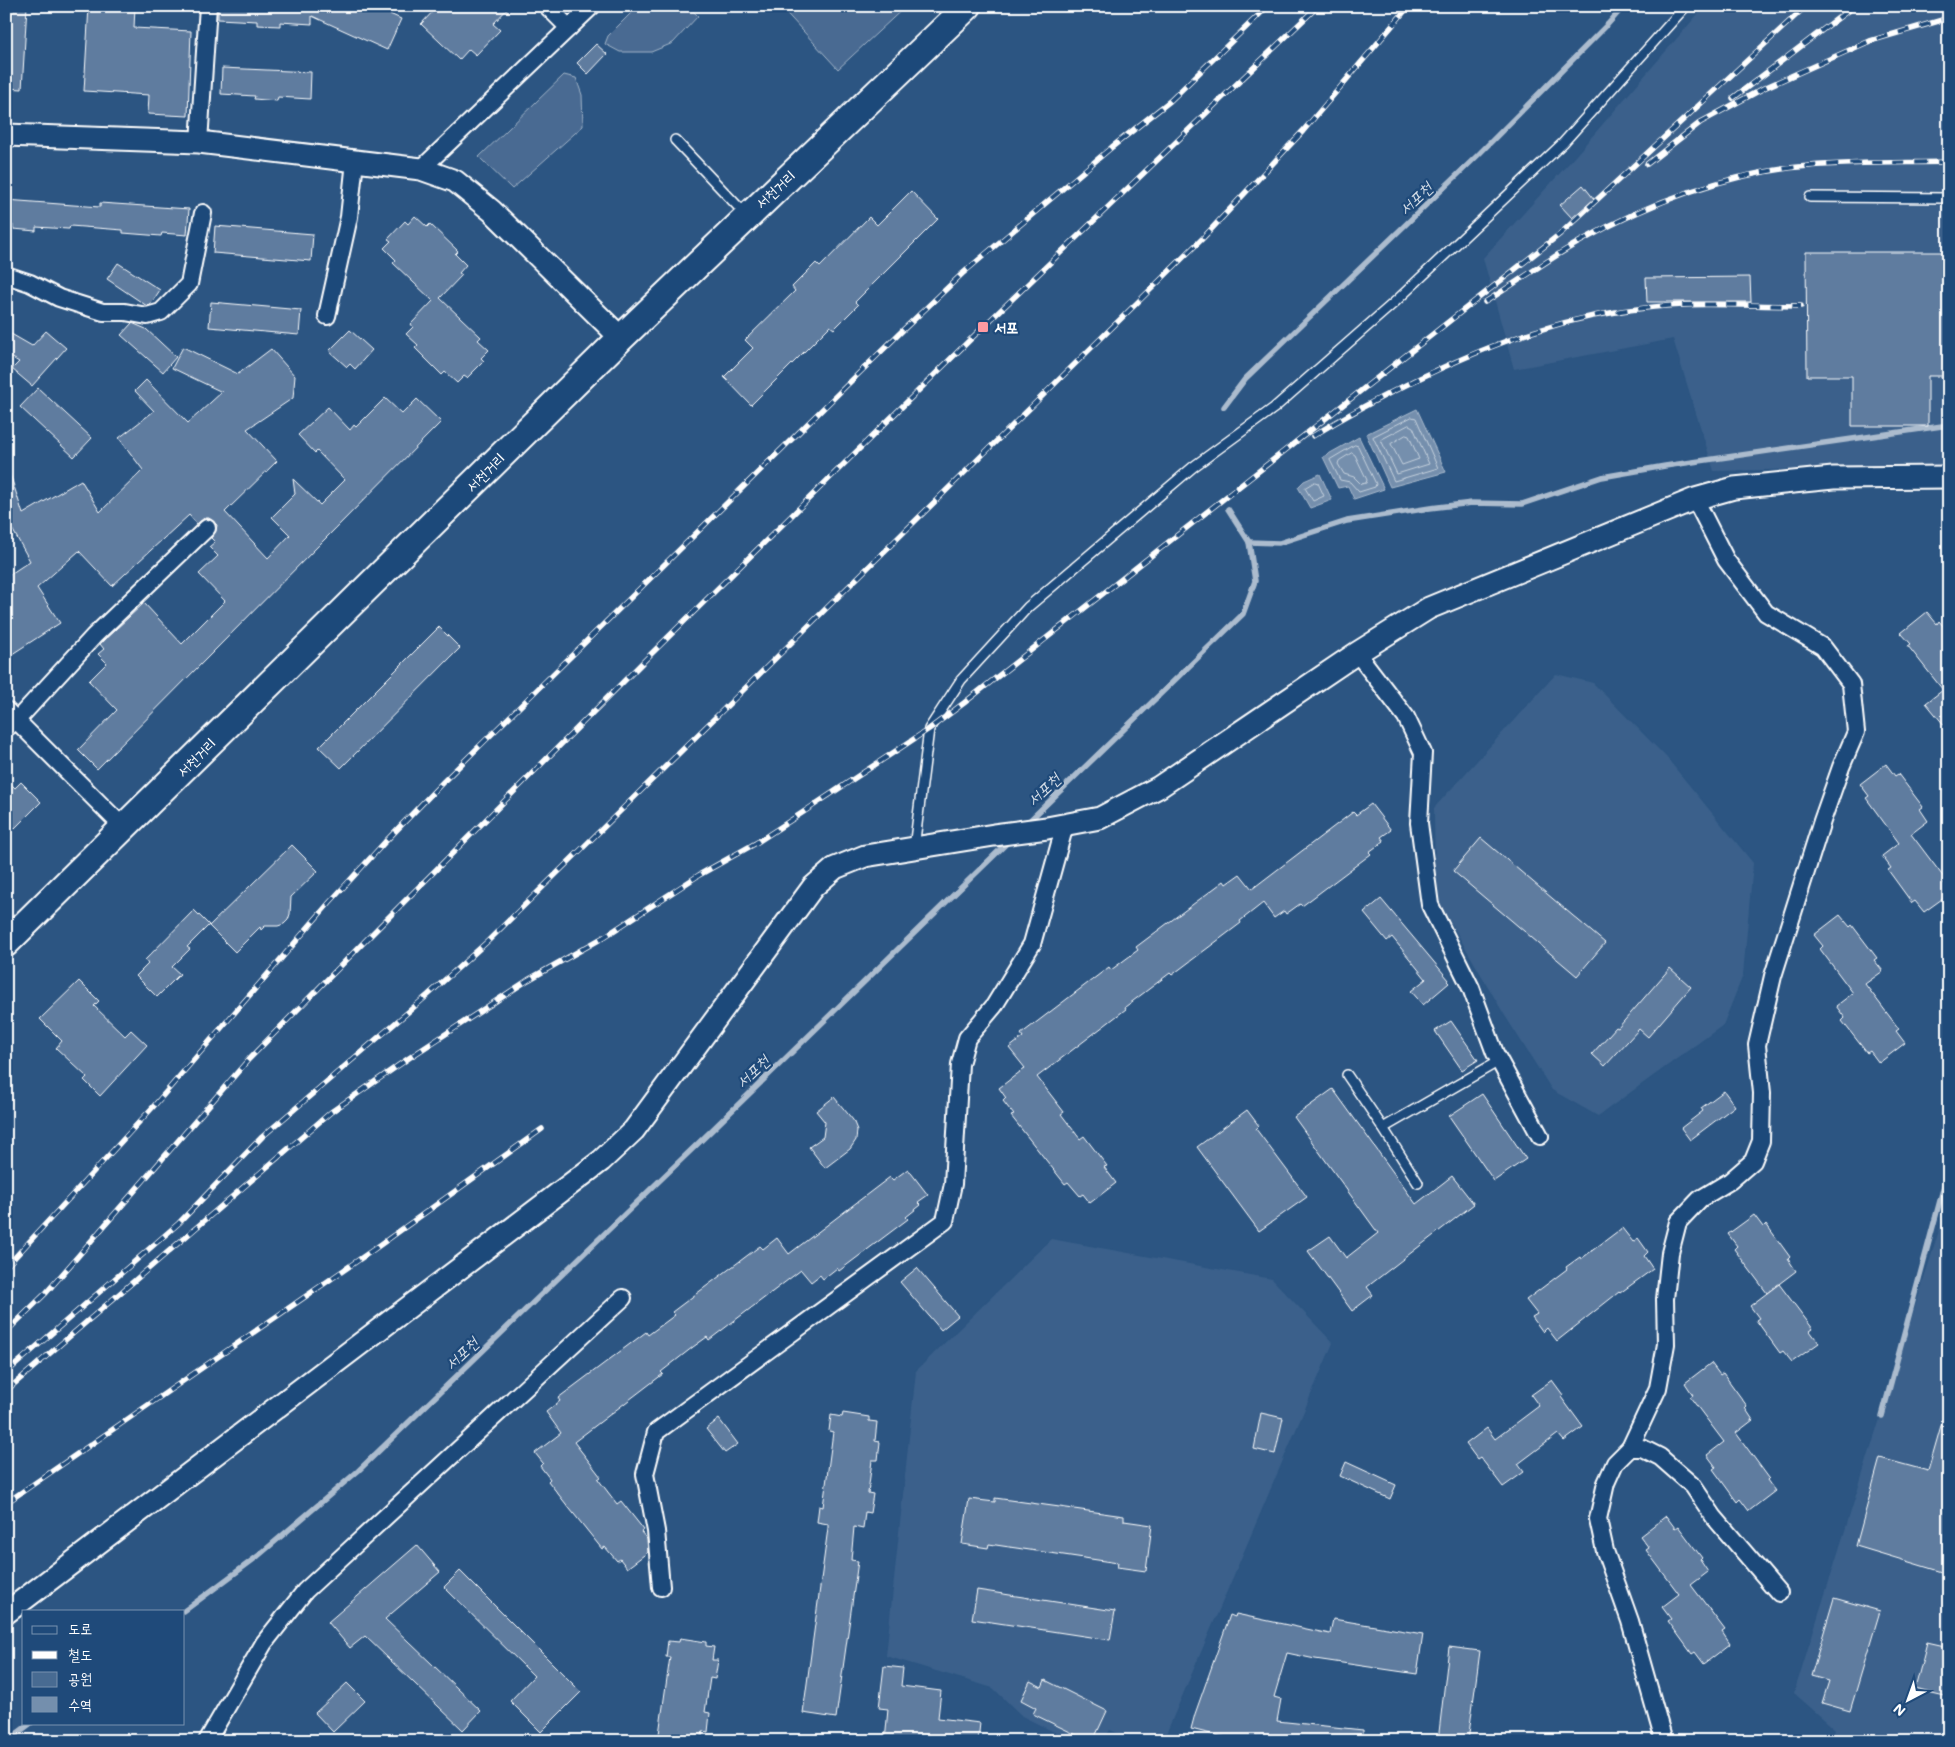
<svg xmlns="http://www.w3.org/2000/svg" width="1955" height="1747" font-family="Mali,'Poor Story',sans-serif">
<style>
.built{fill:#3b618b}
.green{fill:#486b92;stroke:#a4b5c8}
.water{fill:#748fad;stroke:#acbcce}
.lines{fill:none;stroke-linecap:round;stroke-linejoin:round}
.shore{stroke:#c7d2de;stroke-width:1}
.stream{stroke:#acbcce;stroke-width:5.5}
.building{fill:#5e7c9f;stroke:#fff}
.service-casing{stroke:#fff;stroke-width:12}
.minor-casing{stroke:#fff;stroke-width:20}
.tertiary-casing{stroke:#fff;stroke-width:25}
.primary-casing{stroke:#fff;stroke-width:30}
.service{stroke:#1f4a7a;stroke-width:9}
.minor{stroke:#1f4a7a;stroke-width:16}
.tertiary{stroke:#1f4a7a;stroke-width:21}
.primary{stroke:#1f4a7a;stroke-width:26}
.rail-casing{stroke:#fff;stroke-width:5.5}
.rail{stroke:#1f4a7a;stroke-width:4;stroke-dasharray:11;stroke-linecap:butt}
.poi-dot{fill:#ff9aa2;stroke:#1f4a7a;stroke-width:2}
.labels{text-anchor:middle;dominant-baseline:central;stroke-width:4.5;stroke-linejoin:round;paint-order:stroke}
.street-label{font-size:15px;fill:#fff;stroke:#1f4a7a}
.poi-label{font-size:15px;font-weight:bold;fill:#fff;stroke:#1f4a7a;text-anchor:start}
.water-label{font-size:16px;font-style:italic;fill:#d5dde6;stroke:#1f4a7a}
</style>
<rect width="100%" height="100%" fill="#2c5582"/>
<filter id="ink" filterUnits="userSpaceOnUse"><feTurbulence type="fractalNoise" baseFrequency=".02" numOctaves="2"/><feDisplacementMap in="SourceGraphic" scale="10" xChannelSelector="R" yChannelSelector="G"/><feConvolveMatrix kernelMatrix="1 2 1 2 8 2 1 2 1" color-interpolation-filters="sRGB"/></filter>
<g filter="url(#ink)">
<g class="built">
<path d="M1705,6h244v460l-235,5 -41,-132 -159,30 -31,-111 87,-96z"/>
<path d="M1556,674l37,9 73,74 87,106 -10,112 -20,50 -125,91 -46,-26 -48,-76 -64,-110 -5,-27 -1,-69z"/>
<path d="M1949,1199v542h-116l2,-12 -41,-36z"/>
<path d="M1051,1239l221,40 61,64 -170,398h-26l-27,-11 -8,11h-30l-50,-25 -29,-28 -107,-32 30,-285z"/>
</g>
<g class="green">
<path d="M638,6h50l10,10 -25,27 -22,9h-31l-15,-8 3,-8z"/>
<path d="M780,6h126l-68,63z"/>
<path d="M564,75l12,3 6,17 1,31 -71,63 -33,-32z"/>
</g>
<g class="water">
<path d="M1417,409l29,63 -56,15 -24,-53z"/>
<path d="M1359,437l25,52 -30,10 -6,-13 -10,2 -15,-31z"/>
<path d="M1320,474l12,26 -22,8 -12,-21 6,-6z"/>
</g>
<g class="lines">
<g class="shore">
<path d="M1412,417l4,1 22,50 -44,13 -21,-44z"/>
<path d="M1409,425l4,2 16,37 -32,10 -16,-34z"/>
<path d="M1406,435l3,1 10,23 -17,6 -11,-21z"/>
<path d="M1355,445l3,1 18,38 -1,3 -16,5 -9,-10 -10,-2 -10,-20z"/>
<path d="M1352,453l3,2 12,25 -1,3 -5,1 -7,-7 -10,-3 -6,-10 1,-3z"/>
<path d="M1315,482l3,1 6,13 -11,5 -8,-13z"/>
</g>
<g class="stream">
<path d="M1224,407l21,-28 233,-224 130,-131 16,-18"/>
<path d="M1249,542l30,1 68,-22 83,-13 42,-5 50,1 80,-27 63,-11 284,-41"/>
<path d="M1026,824l217,-210 12,-33 -6,-39 -21,-33"/>
<path d="M1882,1416l67,-249"/>
<path d="M184,1611l74,-55 100,-85 353,-340 300,-292"/>
<path d="M7,1741l24,-18"/>
</g>
</g>
<g class="building">
<path d="M6,6h21l-5,83 -16,-1z"/>
<path d="M89,6h46l-1,22 57,3 -3,85 -40,-2 1,-19 -65,-4z"/>
<path d="M218,6h154l29,13 -14,31 -75,-34v8l-32,-2v4l-23,-1v-4l-39,-2z"/>
<path d="M438,6h72l-17,18 7,6 -24,25 -7,-6 -10,11 -38,-36z"/>
<path d="M596,44l11,10 -19,20 -11,-11z"/>
<path d="M222,68l89,4 -1,27 -32,-2 -1,4 -23,-2 1,-3 -34,-2z"/>
<path d="M1583,185l11,14 -22,19 -12,-13z"/>
<path d="M911,191l27,28 -83,83 3,3 -24,24 -4,-3 -79,79 -27,-28 29,-29 -8,-8 50,-49 -3,-4 24,-24 4,4 49,-50 8,8z"/>
<path d="M6,200l94,7v-4l89,6 -2,26 -25,-2 -1,3 -38,-3v-3l-53,-4 -1,3h-1l-32,-2v4l-23,-2v-4h-7z"/>
<path d="M415,216l12,11 3,-3 28,27 -3,3 11,11 -7,8 3,2 -22,23 41,39 -3,3 11,10 -8,8 3,3 -17,17 -3,-2 -7,7 -12,-11 -3,3 -27,-27 3,-3 -12,-11 7,-7 -2,-3 22,-23 -40,-38 3,-3 -12,-12 7,-7 -3,-2 17,-18 3,3z"/>
<path d="M215,226l98,8 -2,27 -98,-8z"/>
<path d="M1806,252h143v124h-21v50h-76v-50h-45z"/>
<path d="M118,263l42,27 -10,15 -3,1 -40,-27z"/>
<path d="M1750,277l1,25h-104l-1,-24z"/>
<path d="M211,302l90,8 -2,25 -90,-8z"/>
<path d="M132,323l14,6 30,28 -13,15 -42,-37z"/>
<path d="M350,330l22,20 -17,19 -5,-5 -3,3 -18,-16z"/>
<path d="M6,331l26,15 14,-15 20,17 -34,38 -20,-17 7,-7 -13,-8z"/>
<path d="M183,347l55,27 33,-25 24,27 -2,22 -46,31 30,32 -52,51 43,46 22,-23 -18,-18 23,-23 -2,-15 27,26 25,-25 -28,-29 -2,2 -17,-18 30,-28 22,23 4,-5 2,2 29,-29 17,16 15,-15 24,23 -344,347 -19,-19 39,-40 -28,-29 18,-18 -9,-9 6,-5 -4,-5 44,-41 38,41 43,-43 -26,-27 19,-18 -9,-9 6,-5 -4,-4 5,-7 1,-6 -8,-7h-5l-7,6 -8,-9 -77,71 -33,-35 -42,37 23,35 -54,35v-81l24,-16 -24,-43v-46l3,-1 14,43 58,-34 19,32 43,-42 -24,-32 35,-27 -19,-20 11,-11 42,43 34,-31 -50,-24z"/>
<path d="M38,388l54,50 -18,19 -54,-50z"/>
<path d="M1927,612l10,12 2,-3 10,12v98l-23,-28 17,-13 -35,-44 3,-2 -10,-11z"/>
<path d="M439,627l21,21 -119,120 -22,-21z"/>
<path d="M1886,764l9,12 3,-2 25,33 -3,2 8,12 -17,13 34,45 -3,2 7,9v4l-25,18 -9,-11 -3,2 -24,-33 3,-2 -9,-12 17,-13 -33,-45 3,-2 -9,-12z"/>
<path d="M6,779l9,9 6,-6 20,20 -35,35z"/>
<path d="M1371,804l20,26 -10,7 3,4 -15,11 2,2 -69,52 -2,-2 -14,10 -2,-3 -10,7 -11,-15 -23,18 1,2 -69,52 -2,-2 -25,19 -20,15 1,2 -89,68 27,35 -3,2 19,25 4,-3 23,30 -3,1 12,16 -26,20 -7,-9 -3,2 -12,-14 -3,2 -35,-44 -19,-24 3,-1 -11,-14 3,-3 -7,-10 26,-20 -16,-20 14,-11 -2,-3 88,-67 2,3 27,-20 -2,-3 88,-66 2,3 14,-10 12,15 101,-77 3,3z"/>
<path d="M1481,838l124,105 -28,33 -124,-105z"/>
<path d="M292,845l26,26 -27,26 -1,17 -2,6 -4,4 -6,2h-13l-4,4 -1,-3 -25,25 -26,-26z"/>
<path d="M1381,899l68,81 -2,1 2,2 -26,22 -12,-14 15,-12 -34,-42 -5,4 -23,-28z"/>
<path d="M194,910l15,15 -22,22 3,2 -18,18 8,7 -23,23 -21,-21 12,-12 -3,-4z"/>
<path d="M1840,915l10,12 2,-2 25,33 -3,2 9,11 -18,13 34,45 -3,2 9,12 -26,20 -9,-12 -3,2 -25,-32 3,-3 -9,-12 17,-13 -33,-44 3,-3 -9,-11z"/>
<path d="M1670,968l21,19 -43,50 -9,-8 -34,37 -13,-12 24,-27 2,1z"/>
<path d="M79,981l20,20 -5,5 31,30 6,-6 16,15 -47,51 -16,-16 3,-3 -31,-29 6,-7 -22,-22z"/>
<path d="M1451,1021l27,39 -16,10 -27,-39z"/>
<path d="M1333,1089l83,115 36,-28 22,28 -107,83 6,8 -21,16 -44,-60 22,-15 16,22 32,-25 -84,-116z"/>
<path d="M1724,1091l11,15 -45,34 -9,-12 22,-17 -2,-3z"/>
<path d="M1482,1094l44,65 -32,22 -45,-65z"/>
<path d="M834,1097l19,23 4,10 -1,10 -6,9 -25,19 -16,-21 14,-10 2,-15 -9,-11z"/>
<path d="M1247,1110l12,16 -3,3 51,68 -48,34 -62,-84z"/>
<path d="M908,1169l20,26 -10,7 3,3 -15,12 2,2 -69,52 -2,-3 -14,11 -3,-4 -9,7 -10,-12 -92,70 -2,-3 -14,10 -32,25 2,2 -89,68 27,35 -3,2 19,25 4,-3 23,29 -3,2 6,7 1,13 -21,16 -7,-9 -3,2 -12,-14 -3,2 -36,-45 -18,-23 2,-2 -10,-13 3,-3 -8,-10 26,-20 -15,-21 14,-11 -2,-3 88,-66 2,3 27,-20 -3,-3 88,-66 3,3 14,-11 12,16 101,-77 3,3z"/>
<path d="M1754,1215l9,12 3,-3 24,33 -2,2 8,12 -29,22 -33,-44 3,-3 -9,-12z"/>
<path d="M1622,1228l11,14 5,-4 10,14 -4,4 9,13 -33,24 -1,-1 -62,49 -10,-13 -4,4 -11,-15 5,-3 -11,-14 41,-31 -1,-2 14,-10 1,2z"/>
<path d="M917,1268l41,48 -17,14 -41,-48z"/>
<path d="M1779,1284l34,45 -3,2 9,12 -27,19 -9,-11 -3,2 -24,-33 3,-2 -9,-12z"/>
<path d="M1711,1363l9,12 3,-2 24,33 -2,2 8,12 -17,13 33,45 -2,2 8,11 -26,20 -9,-12 -3,3 -24,-33 3,-2 -9,-12 17,-13 -34,-45 3,-2 -8,-12z"/>
<path d="M1552,1380l11,15 -2,2 22,30 -19,14 -6,-7 -40,30 6,8 -21,15 -23,-30 -3,2 -11,-15 21,-16 8,11 44,-33 -8,-11z"/>
<path d="M843,1413l26,4v4l8,1 -2,19 5,1 -2,18h-6l-4,33 5,1 -3,19 -5,-1 -2,17 -9,-2 -3,33 7,1 -22,157 -33,-5 25,-185v-4l-11,-2 2,-16 4,1 10,-75 -4,-1 2,-16 11,2z"/>
<path d="M1261,1413l22,5 -8,36 -21,-5z"/>
<path d="M1944,1415l5,1v158l-93,-28 24,-88 48,13z"/>
<path d="M719,1419l19,25 -13,9 -19,-24z"/>
<path d="M1346,1462l50,23 -6,14 -50,-23z"/>
<path d="M995,1498l129,18v5l28,4 -6,46 -29,-4 1,-4 -129,-19 -1,4 -26,-4 7,-45 26,3z"/>
<path d="M1666,1516l9,12 3,-2 24,32 -2,2 8,12 -17,13 34,45 -3,2 8,12 -26,20 -9,-12 -3,2 -24,-33 3,-2 -9,-12 17,-13 -33,-44 3,-2 -9,-12z"/>
<path d="M417,1545l23,27 -55,47 96,92 -18,19 -98,-94 -15,12 -22,-26z"/>
<path d="M460,1571l121,121 -40,40 -31,-31 24,-25 -90,-89z"/>
<path d="M977,1590l138,21 -5,29 -138,-21z"/>
<path d="M1834,1598l46,13 -30,100 -28,-8 7,-22 -18,-5z"/>
<path d="M1236,1614l94,20 3,-15 90,15 -6,40 -102,-15 -28,-6 -13,44 7,2 -4,22 86,9v11h-70l-37,-4v4h-30l1,-3 -36,-9 4,-15 35,-99 5,2z"/>
<path d="M680,1638l26,4v4l8,1 -2,13h6l-3,19 -5,-1 -5,34 5,1 -2,19 -5,-1 -2,10h-43l12,-84h-4l2,-16 11,1z"/>
<path d="M1927,1642l22,5v50l-34,-8z"/>
<path d="M1449,1647l31,4 -12,90h-30z"/>
<path d="M884,1666l19,2 -2,18 40,5 -3,27 42,5 -2,18h-93l3,-32 -9,-1z"/>
<path d="M1045,1680l62,31 -14,30h-4l-56,-27 3,-6 -15,-8 9,-19 12,6z"/>
<path d="M347,1683l18,18 -32,31 -18,-19z"/>
</g>
<g class="lines">
<g class="service-casing">
<g id="service">
<path d="M675,140l72,76"/>
<path d="M1810,197l139,1"/>
<path d="M914,848l15,-119 32,-49 67,-73 165,-140 81,-59 122,-107 167,-158 123,-137"/>
<path d="M1347,1075l36,53 35,55"/>
<path d="M1383,1128l116,-67"/>
</g>
</g>
<g class="minor-casing">
<g id="minor">
<path d="M547,6l22,22"/>
<path d="M199,142l9,-136"/>
<path d="M421,169l171,-163"/>
<path d="M6,275l24,8 29,15 44,14h22l22,4 14,-4 28,-28 14,-71"/>
<path d="M327,316l22,-99 6,-56"/>
<path d="M1357,653l49,64 17,36 -4,70 11,82 41,83 24,65 45,83"/>
<path d="M6,710l118,118"/>
<path d="M6,728l10,-7 78,-85 113,-108"/>
<path d="M1630,1448l28,-60 8,-44 -1,-45 5,-46 8,-31 22,-23 30,-18 23,-20 8,-20 1,-48 -5,-48 16,-69 49,-155 19,-54 15,-35 -5,-48 -28,-37 -57,-34 -40,-53 -31,-61"/>
<path d="M661,1587l-5,-56 -11,-57 11,-42 289,-211 8,-37 7,-120 7,-26 27,-32 38,-62 33,-119"/>
<path d="M207,1741l57,-98 41,-52 318,-293"/>
<path d="M1664,1741l-34,-120 -25,-70 -7,-32 8,-36 9,-20 15,-15h12l18,9 33,29 21,31 65,76"/>
</g>
</g>
<g class="tertiary-casing">
<g id="tertiary">
<path d="M6,135l193,7 222,27 34,12 37,30 129,127"/>
<path d="M6,1613l595,-452 33,-31 179,-243 22,-19 30,-12 129,-21 53,-7 53,-10 59,-31 198,-134 72,-45 266,-109 39,-11 99,-10 116,-1"/>
</g>
</g>
<g class="primary-casing">
<path id="primary" d="M6,943l615,-605 347,-332"/>
</g>
<use href="#service" class="service"/>
<use href="#minor" class="minor"/>
<use href="#tertiary" class="tertiary"/>
<use href="#primary" class="primary"/>
<g class="rail-casing">
<g id="rail">
<path d="M1733,98l121,-92"/>
<path d="M1647,164l54,-42 63,-34 106,-47 79,-23"/>
<path d="M1485,302c33,-20 63,-43 96,-61 69,-39 149,-69 228,-75 46,-4 93,-3 140,-4"/>
<path d="M1313,436c35,-22 70,-40 107,-58 78,-37 147,-63 234,-71 48,-5 99,-1 147,-1"/>
<path d="M6,1267l147,-160 177,-205 55,-60 59,-61 459,-451 59,-56 150,-127 58,-46 98,-95"/>
<path d="M6,1332l40,-39 203,-234 119,-121 281,-282 334,-329 335,-321"/>
<path d="M6,1373l173,-150 83,-86 166,-142 60,-54 715,-703 100,-107 106,-125"/>
<path d="M6,1391l325,-279 78,-54 119,-78 76,-43 95,-62 57,-32 49,-32 124,-82 35,-26 596,-469 246,-228"/>
<path d="M6,1503l367,-253 169,-121"/>
</g>
</g>
<use href="#rail" class="rail"/>
</g>
</g>
<rect class="poi-dot" x="977" y="321" width="12" height="12" rx="2.5"/>
<g class="labels">
<g class="street-label">
<text transform="translate(775 189) rotate(-43)">서천거리</text>
<text transform="translate(485 472) rotate(-45)">서천거리</text>
<text transform="translate(196 757) rotate(-45)">서천거리</text>
</g>
<g class="poi-label">
<text x="994" y="327">서포</text>
</g>
<g class="water-label">
<text transform="translate(1415 198) rotate(-44)">서포천</text>
<text transform="translate(1043 789) rotate(-44)">서포천</text>
<text transform="translate(752 1071) rotate(-44)">서포천</text>
<text transform="translate(461 1353) rotate(-44)">서포천</text>
</g>
</g>
<rect width="1955" height="1747" fill="none" stroke="#1f4a7a" stroke-width="25"/>
<rect x="12" y="12" width="1930" height="1722" fill="none" stroke="#fff" stroke-width="2" filter="url(#ink)"/>
<rect x="22" y="1610" width="162" height="115" fill="#1f4a7a" stroke="#7992af"/>
<rect x="32" y="1626" width="25" height="8" fill="#1f4a7a" stroke="#7992af"/>
<text x="68" y="1634" font-size="15" fill="#ffffff">도로</text>
<rect x="32" y="1651" width="25" height="8" fill="#ffffff" stroke="#7992af"/>
<text x="68" y="1660" font-size="15" fill="#ffffff">철도</text>
<rect x="32" y="1672" width="25" height="15" fill="#486b92" stroke="#7992af"/>
<text x="68" y="1684" font-size="15" fill="#ffffff">공원</text>
<rect x="32" y="1697" width="25" height="15" fill="#748fad" stroke="#7992af"/>
<text x="68" y="1710" font-size="15" fill="#ffffff">수역</text>
<g transform="translate(1908 1700) rotate(221)" stroke="#1f4a7a" stroke-width="4" paint-order="stroke">
<path d="M0-4L9 19L0 12L-9 19Z" fill="#ffffff"/>
<text y="-8" font-size="14" font-weight="bold" text-anchor="middle" fill="#ffffff">N</text>
</g>
</svg>
